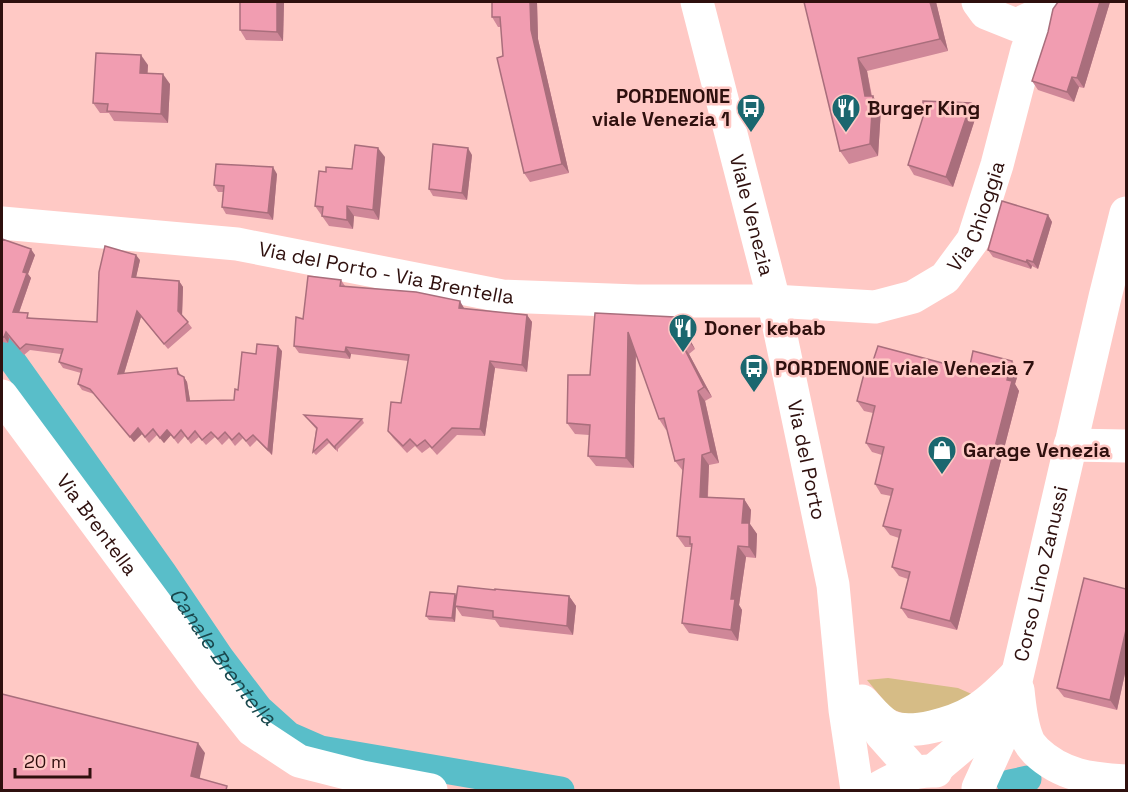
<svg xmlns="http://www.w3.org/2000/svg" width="1128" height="792" font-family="'Space Grotesk',sans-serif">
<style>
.green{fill:#d6bc86}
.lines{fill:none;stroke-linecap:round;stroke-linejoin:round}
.canal{stroke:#59bec9;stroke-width:27}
.minor{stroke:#fff;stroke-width:33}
.major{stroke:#fff;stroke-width:33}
.wall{fill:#cf8798}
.shaded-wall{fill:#a96e7c}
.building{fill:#f19db1;stroke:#a96e7c;stroke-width:1.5}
.labels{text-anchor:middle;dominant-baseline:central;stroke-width:5;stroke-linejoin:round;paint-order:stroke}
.poi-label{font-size:20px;font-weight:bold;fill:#2f100e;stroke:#ffc9c5;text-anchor:start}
.street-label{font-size:20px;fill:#2f100e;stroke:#ffc9c5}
.water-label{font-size:21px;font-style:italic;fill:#1a484d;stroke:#ffc9c5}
</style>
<rect width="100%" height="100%" fill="#ffc9c5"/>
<path class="green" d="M888,678l70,10 16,7 -15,13 -48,8 -20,-7 -24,-29z"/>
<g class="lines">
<g class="canal">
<path id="s1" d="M2,346l161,226 58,86 38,50 30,27 32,14 240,41"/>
<path d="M1010,783l18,-4"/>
</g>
<g class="minor">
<path d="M978,2l8,11 30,12 24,-11"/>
<path id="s2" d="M2,223l235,21 265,52 135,5h136l102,6 38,-10 32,-19 28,-38 24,-75 30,-115 13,-36 10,-12"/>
<path id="s3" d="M2,396l208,281 42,53 47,31 63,16 69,13"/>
<path d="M1070,445l56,1"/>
</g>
<g class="major">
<path id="s4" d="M697,2l74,287 62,296 12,125 12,80"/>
<path d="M1018,690c2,17 3,34 10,50 1,4 5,7 8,11 26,25 56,28 90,30"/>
<path d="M862,701c8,8 17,20 27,25 22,10 65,-3 85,-15 16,-9 29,-23 42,-36"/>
<path d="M869,715l12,19 33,37"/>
<path d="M934,770l45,-38 23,-32"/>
<path id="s5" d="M978,788l21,-46 13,-44 93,-401 21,-84"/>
<path d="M875,790c20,-12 37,-20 61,-19"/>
</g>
</g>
<g class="wall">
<path d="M240,2h44l-1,39 -37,-1 -6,-10z"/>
<path d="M492,2h45l1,37 31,134 -39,9 -6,-9 -21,-117 -2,-29h-3l-6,-10z"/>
<path d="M804,2h132l12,49 -81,20 5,25 9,13 -3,47 -29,8 -9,-13z"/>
<path d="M1058,2h52l-26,86 -5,-1 -5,15 -36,-12 -6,-9z"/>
<path d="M148,65l-1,9 23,10 -2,39 -54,-2 -5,-8h-9l-7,-10z"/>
<path d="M977,113l-24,74 -39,-12 -6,-10z"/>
<path d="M472,155l-5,45 -34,-4 -4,-7z"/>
<path d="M385,157l-6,63 -25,-4 -1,13 -24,-3 -14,-20 11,-34 26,-3z"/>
<path d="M277,174l-4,46 -47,-6 -4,-7 1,-15h-5l-4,-7z"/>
<path d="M1048,215l4,7 -14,47 -6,-3 -1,3 -38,-12 -5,-7z"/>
<path d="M2,239l33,16 -7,19 3,4 -12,35 12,5 66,4 43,-62 -4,17 43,4 4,6 -1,28 10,13 -24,21 -27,-32 -17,57 53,-6 4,8 3,1 3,5 3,19 44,-1 22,-46 26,-3 -10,104 -15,-15 -7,7 -7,-9 -8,8 -6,-8 -7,7 -7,-8 -9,8 -7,-8 -8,7 -6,-8 -7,8 -7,-9 -7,8 -7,-8 -8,8 -7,-9 -8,8 -40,-48 -12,-4 -4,-6 3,-11 -18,-5 -4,-6 2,-8 -31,-4 -6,5 -15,-17 -1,5 -6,-1z"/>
<path d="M341,280l4,6 119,22v1l63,6 5,7 -5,50 -32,-4 -10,68 -28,-1 -20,20 -7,-8 -8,6 -7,-7 -8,7 -14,-15 -5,-7 13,-28 7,-42 -57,-7 -1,5 -51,-6 -5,-7 9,-27z"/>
<path d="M675,317l8,10 12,22 -6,5 23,43 -7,4 14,62 -10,2 -1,32 36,2 7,11 -1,14 7,10 -1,24 -10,-1 -7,48 3,5 -4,31 -49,-8 -7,-10 10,-76h-7l-8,-11 6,-65 -8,-10 -8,-31h-1l-7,-11 -23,-67 -2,116 -38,-2 -8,-10 1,-21 -14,-1 -8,-11 23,-48z"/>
<path d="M1012,361l7,10 -4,13 4,7 -62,239 -49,-12 -7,-10 7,-29 -9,-3 -7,-9 7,-29 -9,-3 -7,-9 8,-30 -10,-2 -6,-10 7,-29 -10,-3 -6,-9 7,-30 -9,-2 -7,-10 15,-37 97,6z"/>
<path d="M304,415l58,4 2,4 -26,26v3l-9,-9 -13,12 -3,-3 3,-23z"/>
<path d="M1126,589v80l-9,41 -53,-13 -7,-9z"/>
<path d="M495,590l74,6 7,10 -3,29 -73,-8 -5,-7 -33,-4 -6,-9 -1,15 -26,-2 -3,-4 31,-20z"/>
</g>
<g class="shaded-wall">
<path d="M277,2h7l-1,39 -6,-9z"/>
<path d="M530,2h7l1,37 31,134 -7,-9 -31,-134z"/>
<path d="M930,2h6l12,49 -8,-12z"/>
<path d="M1100,2h10l-26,86 -7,-10z"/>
<path d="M141,55l7,10 -1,18 -7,-10z"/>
<path d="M858,58l9,13 5,29 1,-4 8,13 -3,47 -8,-12 -5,-48z"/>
<path d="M163,74l7,10 -2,39 -7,-9z"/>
<path d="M1072,77l7,10 -5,15 -7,-10z"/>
<path d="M971,103l6,10 -24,74 -7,-10z"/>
<path d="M378,148l7,9 -6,63 -6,-10z"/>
<path d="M468,148l4,7 -5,45 -5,-7z"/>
<path d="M273,167l4,7 -4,46 -5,-7z"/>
<path d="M347,206l7,10 -1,13 -6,-9z"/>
<path d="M1048,215l4,7 -14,47 -5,-7z"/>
<path d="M31,249l4,6 -7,19 3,4 -14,40 -4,-6 10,-40z"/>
<path d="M136,255l4,5 -5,22 -3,-5z"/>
<path d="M1027,260l5,6 -1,3 -5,-7z"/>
<path d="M179,281l4,6 -1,29 -4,-5z"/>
<path d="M460,301l4,7 -1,7 -4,-7z"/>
<path d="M137,311l4,6 -19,63 -4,-6z"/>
<path d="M527,315l5,7 -5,50 -5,-7z"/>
<path d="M675,317l8,10 12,22 -8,-10z"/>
<path d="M6,332l3,6 -1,5 -4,-6z"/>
<path d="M628,332l8,10 -2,126 -8,-10z"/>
<path d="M682,344l7,10 23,43 -8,-10z"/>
<path d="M278,346l4,5 -10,104 -4,-5z"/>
<path d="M346,347l5,7 -1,5 -5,-7z"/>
<path d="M490,361l5,7 -10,68 -5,-7z"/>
<path d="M1012,361l7,10 -4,13 4,7 -62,239 -7,-9z"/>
<path d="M184,377l3,5 4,24 -4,-5z"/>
<path d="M698,391l7,10 14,62 -8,-11z"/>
<path d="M138,428l4,6 -8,8 -4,-5z"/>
<path d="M167,430l4,5 -7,8 -4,-5z"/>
<path d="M702,455l7,10 -2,42 -7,-10z"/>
<path d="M744,499l7,11 -1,14 7,10 -1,24 -7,-11 -7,-24z"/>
<path d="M738,546l8,11 -7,48 3,5 -4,31 -7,-11v-31z"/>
<path d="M455,594l3,4 -3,8 1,1 -1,15 -3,-4z"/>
<path d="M569,596l7,10 -3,29 -6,-9z"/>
<path d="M1126,630v39l-9,41 -7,-10z"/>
<path d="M198,743l7,10 -7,33 -7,-10z"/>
</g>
<g class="building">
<path d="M240,2h37v30l-37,-2z"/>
<path d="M492,2h38l1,28 31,134 -38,9 -27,-115 6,-2 -3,-39h-8z"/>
<path d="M804,2h126l10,37 -82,19 7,38h8l-3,48 -30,7z"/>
<path d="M1058,2h42l-23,76 -5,-1 -5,15 -35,-11 16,-49 5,-23z"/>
<path d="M96,53l45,2 -1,18 23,1 -2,40 -54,-3 1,-7 -15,-1z"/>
<path d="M923,101l48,2 -25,74 -38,-12 15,-48z"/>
<path d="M433,144l35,4 -6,45 -33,-4z"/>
<path d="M355,145l23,3 -5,62 -26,-4v14l-25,-4 1,-9 -8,-1 4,-35 7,1v-5l26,2z"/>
<path d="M216,164l57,3 -5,46 -46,-6 2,-21 -10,-1z"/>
<path d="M1002,201l46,14 -15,47 -6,-2 -1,2 -38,-12z"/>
<path d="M2,239l29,10 -8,23 4,1 -14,39 15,1 -1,5 70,4 2,-50 6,-26 31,9 -4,22 47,4 -1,30 10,11 -24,22 -27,-33 -19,63 59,-6 1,6 6,3 3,24 47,-1 1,-11 3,1 4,-38 14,2 1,-10 21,2 -10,104 -15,-15 -7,6 -7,-8 -7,7 -7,-8 -7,7 -7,-7 -9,8 -7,-9 -7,8 -7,-9 -7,8 -7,-8 -7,8 -7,-9 -8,8 -7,-9 -8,9 -40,-48 -12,-5 4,-15 -23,-7 4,-13 -37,-5 -6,5 -14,-17 -2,5h-2z"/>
<path d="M308,276l33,4 -1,6 76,6 44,9 -1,7 68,7 -5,50 -32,-4 -10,68 -28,-1 -20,20 -7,-8 -8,6 -7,-7 -7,7 -15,-15 3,-29 10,1 8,-48 -63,-8 -1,5 -51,-6 2,-29 7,2z"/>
<path d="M595,313l80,4 12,22 -5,5 22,43 -6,4 13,61 -9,3 -2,42 44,2 -2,24h7v24l-11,-1 -7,53h4l-4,31 -49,-7 10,-79h-2v-7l-13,-1 7,-77 -9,2 -11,-43 -5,1 -31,-87 -2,126 -38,-2 2,-31 -23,-2 1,-48h22z"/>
<path d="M878,346l91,24 4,-19 39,10 -5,19 5,1 -62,240 -49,-13 9,-36 -18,-5 9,-37 -18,-4 10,-37 -18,-5 9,-37 -18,-4 9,-37 -18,-5 10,-39 5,2z"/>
<path d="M304,415l58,4 -27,27v2l-8,-9 -14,13 4,-24z"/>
<path d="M1084,578l42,11v41l-16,70 -53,-12z"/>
<path d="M458,586l37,4v-1l74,7 -2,30 -74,-9v-6l-38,-5z"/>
<path d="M430,592l25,2 -3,24 -26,-2z"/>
<path d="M2,694l196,49 -7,33 36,10 -1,4h-224z"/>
</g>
<defs>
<g id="bus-pin" transform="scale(1.5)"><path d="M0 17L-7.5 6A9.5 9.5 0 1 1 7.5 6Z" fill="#1b676f" stroke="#ffc9c5"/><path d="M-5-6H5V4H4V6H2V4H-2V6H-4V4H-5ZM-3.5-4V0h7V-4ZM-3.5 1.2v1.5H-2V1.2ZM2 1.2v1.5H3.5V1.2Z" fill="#fff"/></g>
<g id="restaurant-pin" transform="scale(1.5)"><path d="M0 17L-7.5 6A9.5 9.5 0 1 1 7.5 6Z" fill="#1b676f" stroke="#ffc9c5"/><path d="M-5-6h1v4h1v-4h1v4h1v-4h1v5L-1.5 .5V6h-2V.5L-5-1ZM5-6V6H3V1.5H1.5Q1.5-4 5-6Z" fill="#fff"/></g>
<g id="shop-pin" transform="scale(1.5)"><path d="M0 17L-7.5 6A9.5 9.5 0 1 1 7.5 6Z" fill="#1b676f" stroke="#ffc9c5"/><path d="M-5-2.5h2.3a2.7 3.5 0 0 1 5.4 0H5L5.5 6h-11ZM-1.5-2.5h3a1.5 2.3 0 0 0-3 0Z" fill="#fff"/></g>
</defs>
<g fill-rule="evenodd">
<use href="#bus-pin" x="751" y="108"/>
<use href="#restaurant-pin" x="846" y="108"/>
<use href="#restaurant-pin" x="683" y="328"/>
<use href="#bus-pin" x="754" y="368"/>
<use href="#shop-pin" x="942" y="450"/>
</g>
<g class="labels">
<g class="poi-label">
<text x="730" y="96" text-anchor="end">PORDENONE<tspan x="730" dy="23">viale Venezia 1</tspan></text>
<text x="867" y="108">Burger King</text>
<text x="704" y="328">Doner kebab</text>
<text x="775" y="368">PORDENONE viale Venezia 7</text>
<text x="963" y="450">Garage Venezia</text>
</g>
<g class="street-label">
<text stroke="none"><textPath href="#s4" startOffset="220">Viale Venezia</textPath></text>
<text stroke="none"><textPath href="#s2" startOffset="1026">Via Chioggia</textPath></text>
<text stroke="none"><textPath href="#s2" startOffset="388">Via del Porto - Via Brentella</textPath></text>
<text stroke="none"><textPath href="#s4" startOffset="471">Via del Porto</textPath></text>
<text stroke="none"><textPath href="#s3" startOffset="160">Via Brentella</textPath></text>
<text stroke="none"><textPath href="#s5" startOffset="224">Corso Lino Zanussi</textPath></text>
</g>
<g class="water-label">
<text stroke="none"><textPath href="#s1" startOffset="381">Canale Brentella</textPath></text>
</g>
</g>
<rect width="1128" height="792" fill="none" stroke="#2f100e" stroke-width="6"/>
<path d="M15 768v9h75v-9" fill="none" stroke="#2f100e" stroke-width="3"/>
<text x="24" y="768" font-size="18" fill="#2f100e" stroke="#ffc9c5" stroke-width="4.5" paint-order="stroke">20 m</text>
</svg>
